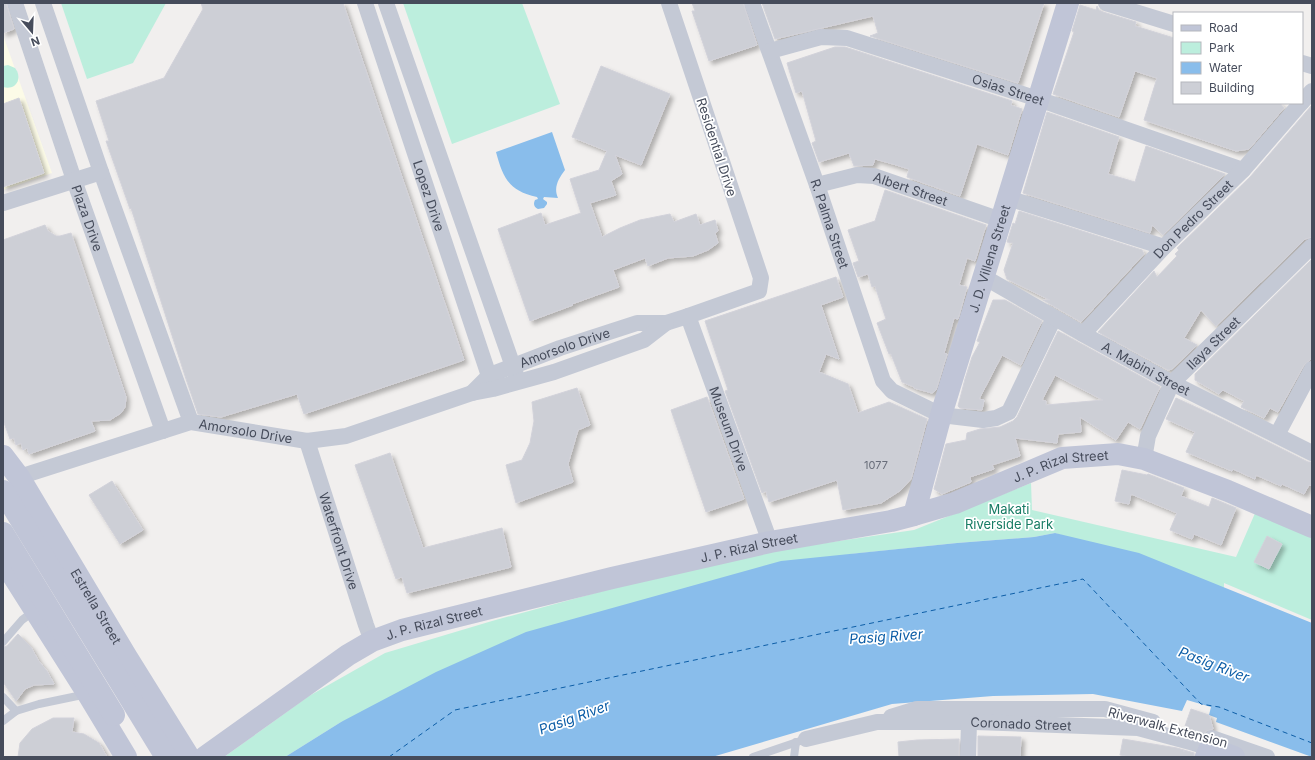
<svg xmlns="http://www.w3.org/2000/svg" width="1315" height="760" font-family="Inter,sans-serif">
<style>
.commercial{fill:#fcfbe7}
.green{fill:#bceedd}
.water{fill:#89bdeb}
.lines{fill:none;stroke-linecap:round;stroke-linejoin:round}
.ferry{stroke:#0d5ea7;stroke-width:1;stroke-dasharray:5 4;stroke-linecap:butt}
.building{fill:#cdcfd6;stroke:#d2d2da;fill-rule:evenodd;filter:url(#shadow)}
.lane{stroke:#c4c9d5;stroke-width:8}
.street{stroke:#c4c9d5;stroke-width:16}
.secondary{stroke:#c0c5d7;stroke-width:22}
.secondary-bridge{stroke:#c0c5d7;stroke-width:22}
.labels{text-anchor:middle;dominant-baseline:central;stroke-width:3.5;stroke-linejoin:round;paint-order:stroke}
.number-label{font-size:11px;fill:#686d7a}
.street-label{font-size:13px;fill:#464c5b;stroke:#fff}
.park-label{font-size:13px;fill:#177c64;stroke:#fff}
.water-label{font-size:14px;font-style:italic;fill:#0d5ea7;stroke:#fff}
</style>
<defs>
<filter id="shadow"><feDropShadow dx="3.5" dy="3.5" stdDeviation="2" flood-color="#0004"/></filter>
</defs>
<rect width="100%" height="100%" fill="#f1efee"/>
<path class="commercial" d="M3,35l49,138 -49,17z"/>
<g class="green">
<path d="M61,3h105l-33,60 -46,16z"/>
<path d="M403,3h119l38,101 -108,40z"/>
<path d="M8,65l7,3c8,10 1,23 -12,19v-21z"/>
<path d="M1031,483l1,27 204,47 20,-46 56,26v83l-88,-37v5l-169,-55 -21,4 -77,6 -106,11 -510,168 -56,35h-61l85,-61 76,-43 107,-32 166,-45 112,-25 144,-21z"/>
</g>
<g class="water">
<path d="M552,132l13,38c-6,8 -12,17 -7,28l-14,-1 -1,2 4,3v2l-3,4 -6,1c-4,-2 -5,-5 -3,-9l3,-1 -1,-2c-28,-6 -34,-19 -41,-45z"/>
<path d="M1055,533l84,20 173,70v134l-96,-35 1,-4 -8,-3 2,-8 -24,-7 -5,11 -89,-17 -100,2 -101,8 -180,53h-427l56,-35 95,-50 90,-40 255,-71 176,-18 77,-6z"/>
</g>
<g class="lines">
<path class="ferry" d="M389,757l66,-47 628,-131 118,125 18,3 93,36"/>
</g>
<g class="building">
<path d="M3,3h3l8,26 -11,4z"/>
<path d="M201,3h142l121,357 -160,54 -7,-20 -76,23 -23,-3 -12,-35 -55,-171 -1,1 -24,-68h3l-13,-40 68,-23 39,-69z"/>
<path d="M692,3h51l14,42 -48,16 -17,-50h3z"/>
<path d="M762,3h282l-26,80 -148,-47 8,-3 -5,-17 -98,23z"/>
<path d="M1080,5l16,5 1,-4 2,4 4,2 33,10 -1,4 39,12v65h106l4,5 -35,41 -13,2 -92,-31 13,-42 -22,-7 -16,46 -66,-23 21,-62 -2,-1z"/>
<path d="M835,47h10l167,54 -1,4 11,4 -14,46 -31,-11 -17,52 -53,-19 2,-8 -16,-5 -18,-5 -2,6 -19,1 -5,-13 -30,9 -7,-19 4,-2 -14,-50 -6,2 -9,-30z"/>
<path d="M601,66l69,28 -29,71 -26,-10 7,19 -11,7 5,14 -26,8 12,34 18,-9 20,-8 30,-6 4,8 22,-8 4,11 15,-5 3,11 -3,2 3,10 -10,7 -15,6 -25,2 -20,8 -3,-8 -32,12 6,17 -47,17 1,1 -43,16 -32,-92 43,-16 4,12 36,-12 -11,-34 29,-9 8,-19 -35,-14z"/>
<path d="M19,98l25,75 -41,14v-83z"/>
<path d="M1312,105v132l-7,2 -89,87 -15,-16 -17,28 13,7 -25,24 -4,1 -70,-38 56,-61 3,6 20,-21 -2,-2 4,-4 -2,-2 73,-71z"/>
<path d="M1047,112l72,25 -11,37 27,8 11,-36 79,28 -62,61 -11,-10 -2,8 -127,-40z"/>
<path d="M885,190l101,35 -11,36 -8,-3 -8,27 8,2 -9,32 -4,-1 -10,35 3,1 -11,36 -4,3 -18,-5v-1l-12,-5 -11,-28h-2l-12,-31 9,-4 -11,-33 -3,1 -4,-13 -10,3 -5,-14 6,-2 -11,-31 27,-9z"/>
<path d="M1019,211l123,39 2,4 -63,68 -38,-22h7l-43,-21 -3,-9 9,-27 -6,-1 6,-19 2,1z"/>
<path d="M45,225l3,6 8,5h4l11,-3 55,164 -1,10 -4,6 -11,7 -19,1 4,10 -66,23 -2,-6 -4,2 -2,-7 -5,2 -2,-7 -4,1 -7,-19v-180z"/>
<path d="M1312,259v97l-2,4 -6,5 -26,47 -8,-4 -6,10 -23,-11 3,-6 -21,-11 -4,4 -24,-14v-6z"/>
<path d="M836,277l7,20 -22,8 18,54 -13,-5 -7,18 29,12 10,29 31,-11 38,17 -16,60 -10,11 -20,13 -38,7 -6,-30 -68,22 -3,-11 -4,2 -37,-102 3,-1 -23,-69z"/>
<path d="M993,300h12l37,21 -21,44 -19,-10 -23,44 5,1 -2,10 -22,-2 -2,-2 7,-27 7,-22 8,-15 -3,-1z"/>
<path d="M1058,331l102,56 -20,42 -12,-7 -12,18 -36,-23 1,15 -23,2 -1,9 -42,-5 5,18 -28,9 2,4 -24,8 1,5 -29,12 -8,-5 12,-45 20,-4 1,-7 13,-4 20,-2 13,-6 4,-4zM1055,375l48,25 -57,5v-4l-4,-1z"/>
<path d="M577,388l13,37 -12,5 -10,34 5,18 -57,21 -10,-38 16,-5 8,-17 4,-22 -2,-19z"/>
<path d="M707,397l37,102 -38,13 -35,-102z"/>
<path d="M1176,398l48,22 84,42h4v24l-3,-1 -5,9 -22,-10 -1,2 -25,-11 -1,4 -22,-10 -1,2 -46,-19 9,-20 -29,-13z"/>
<path d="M390,453l33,95 79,-20 9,39 -104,26 -5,-16 -6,2 -41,-114z"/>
<path d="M1122,470l25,5 1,-1 36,14 -3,8 28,11 3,-9 24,10 -15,37 -27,-11 -2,5 -22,-9 7,-17 -46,-19 -2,10 -14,-3z"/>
<path d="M112,481l31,49 -23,14 -31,-49z"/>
<path d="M1267,536l15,8 -13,25 -15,-7z"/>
<path d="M18,634l13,13 7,13 9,11 7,13 -20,1 -9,4 -9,12 -13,-19v-35l4,-1z"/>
<path d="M1191,709l18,6 4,14 -7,2 -3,5 -15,-5 1,-4 -4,-1z"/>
<path d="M53,718h21l-2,14 12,2 15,9 8,14h-89l2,-14 12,-14z"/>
<path d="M978,736l43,1 -1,20 -42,-1z"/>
<path d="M959,739v18h-60l-1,-15 19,-2z"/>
<path d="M1123,739l54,9 7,2v2v-2l10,3v4h-63l-11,-2z"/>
</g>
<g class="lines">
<g class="lane">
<path d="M3,642l19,-22 12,-9"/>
<path d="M3,697l13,14"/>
<path d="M3,721l13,-10 23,-7 48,-10"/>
<path d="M753,757l53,-18"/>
<path d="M794,757l2,-15"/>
</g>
<g class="street">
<path id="s1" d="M15,3l59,177 89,251"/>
<path d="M43,3l58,169 90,250"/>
<path id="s2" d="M365,3l127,382"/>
<path d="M386,3l130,372"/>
<path id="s3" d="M752,3l65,182 66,196 9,10 49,24 42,5 13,-2 13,-6 45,-94"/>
<path d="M1106,3l68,21"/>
<path id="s4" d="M770,51l51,-14 26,1 191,61 205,71"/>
<path d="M1302,63l10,3"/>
<path d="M1302,102l10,-11"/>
<path id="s5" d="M817,185l40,-10 17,1 127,44"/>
<path d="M1008,198l156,49"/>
<path d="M3,203l98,-31"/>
<path id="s6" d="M984,277l99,57 89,49 140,70"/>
<path id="s7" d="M688,316l82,226"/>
<path id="s8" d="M1083,334l81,-87 79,-77 58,-67"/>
<path id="s9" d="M472,393l18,-18 70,-27 77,-25h29l22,-7 71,-25 2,-13 -92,-275"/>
<path d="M1277,435l35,-66"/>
<path id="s10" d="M307,441l59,184 6,16"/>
<path id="s11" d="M1144,459l4,-23 24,-53 140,-137"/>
<path id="s12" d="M19,477l172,-55 116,19 39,-5 126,-43 21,-4 61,-17 90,-32 22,-17"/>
<path d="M891,717l26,-8h188l48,13"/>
<path d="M1212,738l55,19"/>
<path id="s13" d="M806,739l71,-17h98l163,6 56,15 16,5"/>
<path d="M968,757l1,-35"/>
</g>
<g class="secondary">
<path id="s14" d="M3,456l16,21 107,179 63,101"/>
<path id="s15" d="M914,515l27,-100 127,-412"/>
<path d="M3,560l85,134 38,63"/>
<path id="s16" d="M205,757l143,-102 24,-14 30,-11 210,-52 158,-36 121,-21 23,-6 41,-12 107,-45 56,-4 26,5 84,32 84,36"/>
<path d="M1206,757l4,-9 24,9"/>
</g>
<g class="secondary-bridge">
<path d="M3,491l163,266"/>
<path d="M3,533l111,182"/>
</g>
</g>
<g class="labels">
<g class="number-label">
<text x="876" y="465">1077</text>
</g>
<g class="street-label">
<text stroke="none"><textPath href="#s4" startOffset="248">Osias Street</textPath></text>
<text transform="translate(717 147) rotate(72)">Residential Drive</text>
<text stroke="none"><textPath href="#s5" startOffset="97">Albert Street</textPath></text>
<text stroke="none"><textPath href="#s2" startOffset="203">Lopez Drive</textPath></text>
<text stroke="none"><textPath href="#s1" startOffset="227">Plaza Drive</textPath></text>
<text stroke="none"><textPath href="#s8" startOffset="159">Don Pedro Street</textPath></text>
<text stroke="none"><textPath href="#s3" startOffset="234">R. Palma Street</textPath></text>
<text stroke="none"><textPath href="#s15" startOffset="267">J. D. Villena Street</textPath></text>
<text stroke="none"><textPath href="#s11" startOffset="139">Ilaya Street</textPath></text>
<text stroke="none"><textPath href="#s9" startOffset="105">Amorsolo Drive</textPath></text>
<text stroke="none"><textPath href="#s6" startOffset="186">A. Mabini Street</textPath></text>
<text stroke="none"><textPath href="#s7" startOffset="120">Museum Drive</textPath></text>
<text stroke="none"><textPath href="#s12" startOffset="236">Amorsolo Drive</textPath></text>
<text stroke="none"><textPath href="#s16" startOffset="916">J. P. Rizal Street</textPath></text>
<text stroke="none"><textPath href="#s10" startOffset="105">Waterfront Drive</textPath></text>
<text stroke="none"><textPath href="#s16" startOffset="592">J. P. Rizal Street</textPath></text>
<text stroke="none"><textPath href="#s14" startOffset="177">Estrella Street</textPath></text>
<text stroke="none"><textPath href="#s16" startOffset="268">J. P. Rizal Street</textPath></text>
<text stroke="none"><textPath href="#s13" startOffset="217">Coronado Street</textPath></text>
<text transform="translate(1168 727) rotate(15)">Riverwalk Extension</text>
</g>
<g class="park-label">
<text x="1009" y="509">Makati<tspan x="1009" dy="15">Riverside Park</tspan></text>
</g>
<g class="water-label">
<text transform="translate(886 636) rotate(-4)">Pasig River</text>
<text transform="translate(1214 664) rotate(21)">Pasig River</text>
<text transform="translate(574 717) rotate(-20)">Pasig River</text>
</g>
</g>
<rect width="1315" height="760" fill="none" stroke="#464c5b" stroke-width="8"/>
<rect x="1173" y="12" width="130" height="92" fill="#ffffff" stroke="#b5b7bd"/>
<rect x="1181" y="25" width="20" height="6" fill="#c0c5d7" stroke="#b5b7bd"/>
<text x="1209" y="32" font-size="12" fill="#464c5b">Road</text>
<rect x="1181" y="42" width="20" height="12" fill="#bceedd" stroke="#b5b7bd"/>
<text x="1209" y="52" font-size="12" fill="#464c5b">Park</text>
<rect x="1181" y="62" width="20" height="12" fill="#89bdeb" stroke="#b5b7bd"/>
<text x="1209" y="72" font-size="12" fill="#464c5b">Water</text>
<rect x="1181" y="82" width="20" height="12" fill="#cdcfd6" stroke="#b5b7bd"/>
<text x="1209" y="92" font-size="12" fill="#464c5b">Building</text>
<g transform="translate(32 32) rotate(161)" stroke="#ffffff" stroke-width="3" paint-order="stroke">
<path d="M0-3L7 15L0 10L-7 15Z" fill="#464c5b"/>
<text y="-6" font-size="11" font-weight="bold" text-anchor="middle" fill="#464c5b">N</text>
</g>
</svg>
